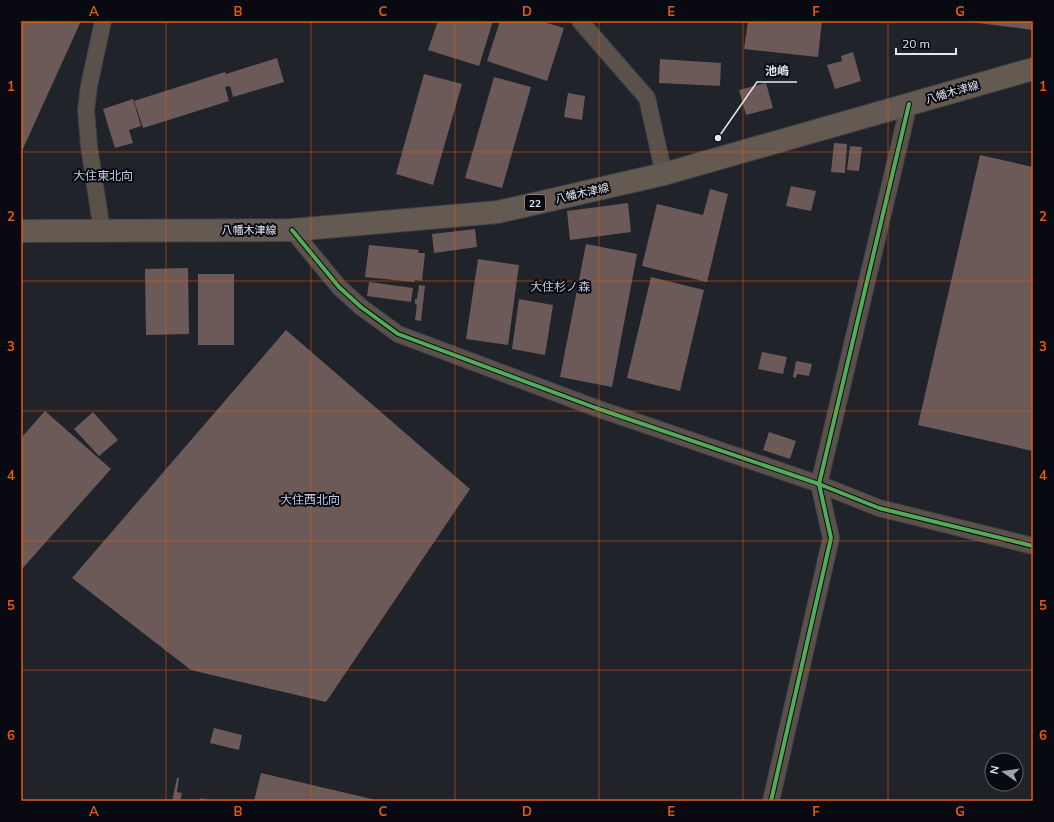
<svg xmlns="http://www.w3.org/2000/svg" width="1054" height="822" font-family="Mulish,'Noto Sans JP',sans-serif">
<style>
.building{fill:#6b5a58}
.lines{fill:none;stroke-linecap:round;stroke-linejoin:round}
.street-casing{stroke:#3d3f46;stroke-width:18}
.primary-casing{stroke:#3d3f46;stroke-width:24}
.street{stroke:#5a524a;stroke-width:16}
.primary{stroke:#645a52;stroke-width:22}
.cycleway-casing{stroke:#090a11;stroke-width:6}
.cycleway{stroke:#51ab58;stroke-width:4}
.grid{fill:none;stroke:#e8590c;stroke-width:1;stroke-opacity:0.55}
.labels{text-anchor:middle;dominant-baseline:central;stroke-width:4;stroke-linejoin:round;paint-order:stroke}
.shield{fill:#090a11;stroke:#a2a4ae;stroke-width:1}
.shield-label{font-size:10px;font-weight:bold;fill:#e3e6f1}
.street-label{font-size:11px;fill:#e3e6f1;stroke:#090a11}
.neighbourhood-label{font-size:12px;fill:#c2c8df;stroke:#090a11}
.leader{fill:none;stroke:#e3e6f1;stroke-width:1.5}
.callout-dot{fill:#e3e6f1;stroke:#090a11;stroke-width:1.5}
.callout-label{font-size:12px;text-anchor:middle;font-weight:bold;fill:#e3e6f1;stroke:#090a11;stroke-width:4;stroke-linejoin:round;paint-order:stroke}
.neatline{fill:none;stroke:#e8590c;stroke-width:1.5}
.grid-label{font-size:13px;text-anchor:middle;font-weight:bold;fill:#e8590c}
</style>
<rect width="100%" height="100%" fill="#21232b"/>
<g class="building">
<path d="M21,21h60l-60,132z"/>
<path d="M438,21h55l-14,45 -51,-16z"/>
<path d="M500,21h41l23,7 -17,53 -60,-20z"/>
<path d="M748,21h74l-4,36 -74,-8z"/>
<path d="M970,21h63v9l-63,-8z"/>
<path d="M853,52l8,29 -26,8 -8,-24 15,-4 -1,-5z"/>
<path d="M277,58l7,24 -51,15 -3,-11 -5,1 4,14 -86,27 -9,-27 91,-29 1,2z"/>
<path d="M660,59l61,4 -1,23 -61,-3z"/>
<path d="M424,74l38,10 -29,101 -37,-11z"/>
<path d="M494,77l37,10 -29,101 -37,-10z"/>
<path d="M766,83l7,25 -27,7 -7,-25z"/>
<path d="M568,93l17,3 -3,24 -18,-3z"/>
<path d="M133,99l8,27 -12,4 4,13 -18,5 -12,-39z"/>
<path d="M834,143l13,1 -2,29 -14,-1z"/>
<path d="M850,146l12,1 -3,24 -12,-1z"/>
<path d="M980,155l53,12v284l-115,-26z"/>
<path d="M791,186l25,5 -5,20 -25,-5z"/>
<path d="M710,189l18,5 -21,88 -65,-16 15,-62 46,11z"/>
<path d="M628,203l3,29 -61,8 -3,-29z"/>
<path d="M475,229l2,18 -43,6 -2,-19z"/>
<path d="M586,244l51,10 -25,133 -52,-10z"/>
<path d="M369,245l50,5 -1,3h7l-3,28 -7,-1 -1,2 -49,-5z"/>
<path d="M478,259l41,6 -11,80 -42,-6z"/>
<path d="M188,268l1,66 -43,1 -1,-66z"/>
<rect x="198" y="274" width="36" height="71"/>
<path d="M651,277l53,13 -24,101 -53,-13z"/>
<path d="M369,282l44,6 -2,14 -44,-6z"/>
<path d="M419,285l6,1 -4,35 -6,-1 2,-15 -2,-1v-5h2z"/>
<path d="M519,299l34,6 -8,50 -33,-6z"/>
<path d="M286,330l184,159 -144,213 -135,-32 -119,-92z"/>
<path d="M762,352l25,5 -4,17 -25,-5z"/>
<path d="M796,361l16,3 -3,12 -12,-2 -1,4 -3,-1z"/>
<path d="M45,411l66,58 -90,101v-132z"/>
<path d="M93,412l25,28 -19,16 -25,-27z"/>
<path d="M769,432l27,9 -6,18 -27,-9z"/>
<path d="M214,728l28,7 -3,15 -29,-7z"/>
<path d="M261,773l115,27v1h-122z"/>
<path d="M177,778h2l-2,14 5,1 -2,8h-8z"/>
<path d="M201,798l8,2v1h-9z"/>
</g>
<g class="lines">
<g class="street-casing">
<g id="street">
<path d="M580,21l67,77 17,76"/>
<path d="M292,230l47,57 22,20 37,27 198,74 223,76 60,24 154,38"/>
<path d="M102,231l-13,-85 -3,-36 3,-24 14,-65"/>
<path d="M771,801l60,-263 -12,-54 90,-380"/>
</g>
</g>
<g class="primary-casing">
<path id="primary" d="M21,231l271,-1 206,-18 166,-38 369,-105"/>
</g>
<use href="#street" class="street"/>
<use href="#primary" class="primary"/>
<g class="cycleway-casing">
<g id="cycleway">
<path d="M292,230l47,57 22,20 37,27 198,74 223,76 60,24 154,38"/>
<path d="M771,801l60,-263 -12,-54 90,-380"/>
</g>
</g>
<use href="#cycleway" class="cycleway"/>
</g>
<path class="grid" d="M166,21v780M311,21v780M455,21v780M599,21v780M743,21v780M888,21v780M21,152h1012M21,281h1012M21,411h1012M21,541h1012M21,670h1012"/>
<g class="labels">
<rect class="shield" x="525" y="195" width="20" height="16" rx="3"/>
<g class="shield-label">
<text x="535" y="203">22</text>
</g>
<g class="street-label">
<text transform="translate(952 92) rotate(-16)">八幡木津線</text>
<text transform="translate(582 193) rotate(-13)">八幡木津線</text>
<text x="249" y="230">八幡木津線</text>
</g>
<g class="neighbourhood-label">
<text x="103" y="175">大住東北向</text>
<text x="560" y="286">大住杉ノ森</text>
<text x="310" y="499">大住西北向</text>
</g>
</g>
<path class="leader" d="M718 138L757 82H797"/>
<circle class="callout-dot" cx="718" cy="138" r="4"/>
<g class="callout-label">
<text x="777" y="75">池嶋</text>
</g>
<rect width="1054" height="822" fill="none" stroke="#090a11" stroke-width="44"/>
<g transform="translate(1004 772) rotate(283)"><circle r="19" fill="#090a11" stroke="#60626b"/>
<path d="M0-3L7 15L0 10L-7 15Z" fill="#9fa2ac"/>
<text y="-6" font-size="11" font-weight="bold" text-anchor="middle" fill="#e3e6f1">N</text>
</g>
<path d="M896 48v6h60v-6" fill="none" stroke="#e3e6f1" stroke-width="2"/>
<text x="902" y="48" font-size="12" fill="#e3e6f1" stroke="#090a11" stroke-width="3" paint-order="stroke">20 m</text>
<rect x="22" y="22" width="1010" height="778" class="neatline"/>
<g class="grid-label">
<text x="94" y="16">A</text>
<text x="238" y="16">B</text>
<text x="383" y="16">C</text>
<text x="527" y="16">D</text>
<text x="671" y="16">E</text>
<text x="816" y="16">F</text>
<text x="960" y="16">G</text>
<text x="11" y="91">1</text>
<text x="1043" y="91">1</text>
<text x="11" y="221">2</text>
<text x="1043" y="221">2</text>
<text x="11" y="351">3</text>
<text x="1043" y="351">3</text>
<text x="11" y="480">4</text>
<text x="1043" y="480">4</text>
<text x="11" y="610">5</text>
<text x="1043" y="610">5</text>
<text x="11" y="740">6</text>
<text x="1043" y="740">6</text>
<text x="94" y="816">A</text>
<text x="238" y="816">B</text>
<text x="383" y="816">C</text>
<text x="527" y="816">D</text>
<text x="671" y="816">E</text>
<text x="816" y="816">F</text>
<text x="960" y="816">G</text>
</g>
</svg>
